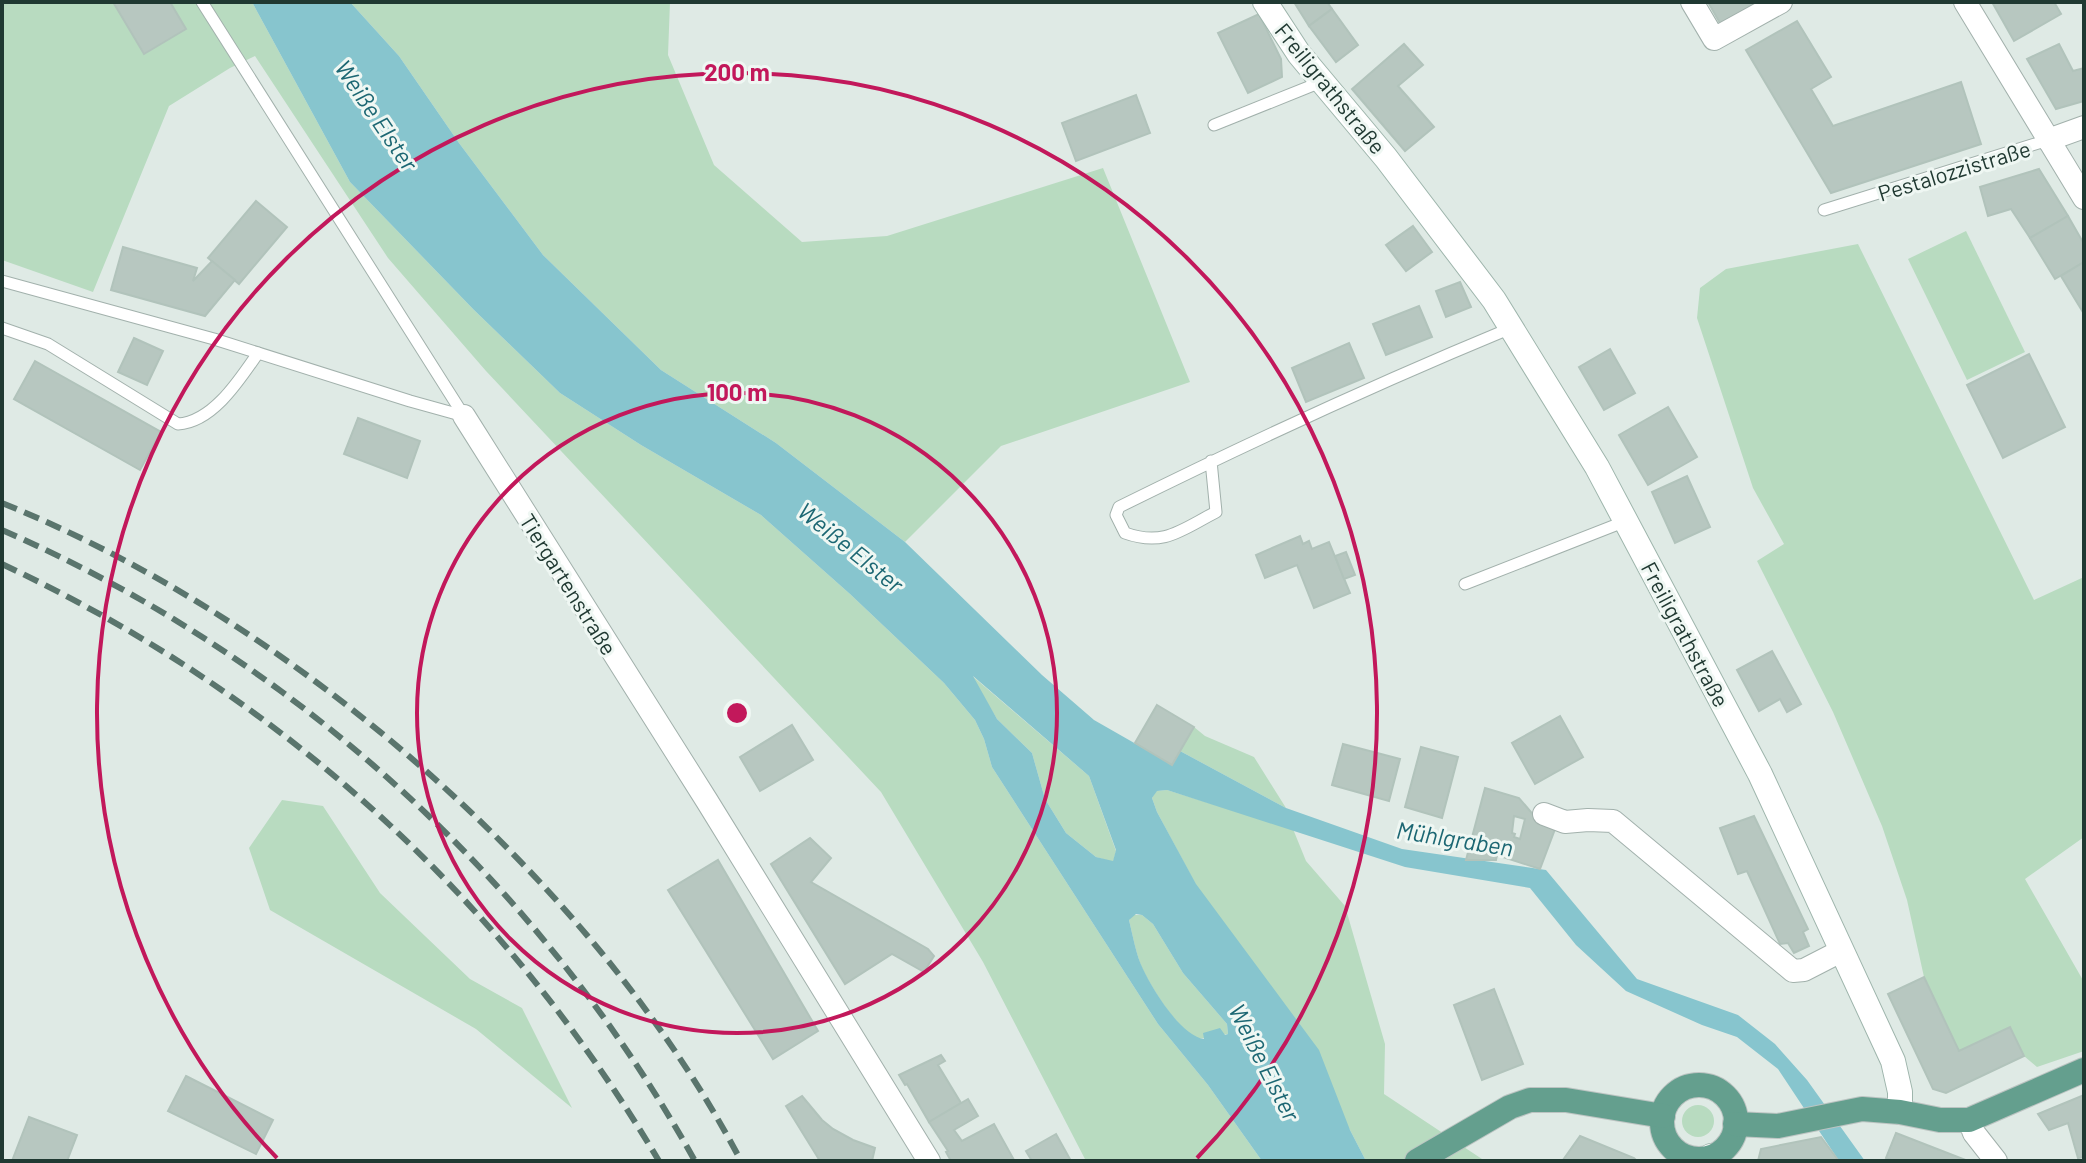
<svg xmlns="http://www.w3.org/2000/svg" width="2086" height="1163" font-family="Barlow,sans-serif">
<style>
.green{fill:#b8dbc0}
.water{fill:#87c5ce;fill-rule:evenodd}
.building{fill:#b7c7c0;stroke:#b1c3bb;stroke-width:2;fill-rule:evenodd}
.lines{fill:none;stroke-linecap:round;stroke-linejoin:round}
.lane-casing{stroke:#a2b1ac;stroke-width:13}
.street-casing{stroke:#a2b1ac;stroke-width:24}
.secondary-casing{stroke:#9eb5ac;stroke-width:26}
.primary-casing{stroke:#bcc4c2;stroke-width:26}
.lane{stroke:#fff;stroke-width:11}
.street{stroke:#fff;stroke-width:22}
.secondary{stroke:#fff;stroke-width:24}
.primary{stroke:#649f8e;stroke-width:24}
.rail{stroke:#5a756d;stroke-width:6;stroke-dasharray:16 8;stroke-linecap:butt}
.ring{fill:none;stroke:#c2185b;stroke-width:4}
.labels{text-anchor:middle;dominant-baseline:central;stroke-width:6;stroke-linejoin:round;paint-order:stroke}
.street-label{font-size:22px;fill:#203932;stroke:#eff7f3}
.water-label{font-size:24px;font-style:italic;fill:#1c6773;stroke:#eff7f3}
.centre{fill:#c2185b;stroke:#eff7f3;stroke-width:4}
.ring-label{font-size:24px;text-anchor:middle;font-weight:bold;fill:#c2185b;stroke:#eff7f3;stroke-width:6;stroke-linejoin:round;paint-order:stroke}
</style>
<rect width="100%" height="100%" fill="#dfeae5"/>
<g class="green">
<path d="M2,2h250l98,180 124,128 86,83 81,52 120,70 89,79 94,89 31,37 9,19 8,28 166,257 50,61 54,76h-176l-103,-199 -102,-170 -395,-421 -98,-113 -133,-202 -25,12 -61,38 -76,186 -91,-32z"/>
<path d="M350,2h320l-2,53 46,110 88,77 85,-6 216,-68 87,214 -189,64 -96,96 -129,-99 -115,-73 -118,-115 -84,-112 -60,-87z"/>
<path d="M1966,231l59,121 -58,28 -59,-121z"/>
<path d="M1858,244l176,356 50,-23v260l-59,42 59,103v69l-47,16 -13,-11 -65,-5 -35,-74 -17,-77 -25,-74 -49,-114 -76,-151 27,-17 -31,-56 -56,-170 3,-30 26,-19z"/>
<path d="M970,674l119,102 27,75 -3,11 -17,-5 -30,-24 -21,-34 -13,-46 -35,-34z"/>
<path d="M1194,727l11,9 49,21 32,51 -106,-57z"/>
<path d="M1167,790l126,39 13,32 39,45 40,138 -1,50 101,67h-119l-16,-31 -154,-245 -39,-73 -5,-14 4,-7z"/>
<path d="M282,800l41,6 57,87 90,86 52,29 50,100 -96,-79 -206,-119 -21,-62z"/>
<path d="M1132,915h10l11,9 30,49 44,51 1,10 -30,5c-21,-10 -45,-49 -55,-69 -7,-15 -10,-34 -14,-50z"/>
<circle cx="1698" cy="1121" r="16"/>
</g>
<path class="water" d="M252,2h98l49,54 60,87 84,112 118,115 115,73 129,99 137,133 52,45 77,44 9,-13 106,57 116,41 144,21 91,109 101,36 37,29 32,36 58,81h-26l-61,-92 -41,-32 -35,-12 -76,-34 -50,-46 -46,-57 -125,-21 -238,-77 -10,1 -5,7 5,14 39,72 123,166 31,80 16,31h-104l-54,-76 -50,-61 -166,-257 -8,-28 -9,-19 -31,-37 -94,-89 -89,-79 -120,-70 -81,-52 -86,-83 -124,-128zM973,676l116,100 27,74 -3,11 -17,-4 -30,-24 -21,-34 -13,-46 -35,-34zM1136,914l6,1 11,9 30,49 44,51 1,10 -3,1 -5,-7 -17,5 1,6c-23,-3 -51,-49 -61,-70 -7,-14 -10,-33 -14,-49z"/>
<g class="building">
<path d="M113,2h57l16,27 -42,25z"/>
<path d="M1294,2h33l5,7 -23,17z"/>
<path d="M1708,2h54l-41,23z"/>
<path d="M1992,2h62l7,12 -47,27z"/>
<path d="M1332,9l26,36 -22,17 -27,-36z"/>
<path d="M1259,14l22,45 1,18 -34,16 -30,-60z"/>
<path d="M1797,21l34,56 -20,12 22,37 128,-44 20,62 -150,49 -85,-143z"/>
<path d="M1404,44l19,21 -25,21 36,41 -29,24 -53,-62z"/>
<path d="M2059,44l14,27 11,-3v33l-28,8 -29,-50z"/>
<path d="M1136,95l14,38 -74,28 -14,-38z"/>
<path d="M2039,169l29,47 -38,22 -19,-29 -23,7 -8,-29z"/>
<path d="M256,201l31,26 -48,57 -31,-26z"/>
<path d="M2068,216l16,28v18l-29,17 -25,-41z"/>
<path d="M1413,226l19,26 -26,19 -20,-26z"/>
<path d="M123,247l74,21 -4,13 19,-20 23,19 -30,36 -94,-26z"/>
<path d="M2084,262v52l-23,-38z"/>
<path d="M1460,282l11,25 -25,10 -10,-26z"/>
<path d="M1419,306l13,31 -46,18 -13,-31z"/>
<path d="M134,338l29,13 -16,34 -29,-13z"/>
<path d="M1349,343l15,35 -58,24 -14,-34z"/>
<path d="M1610,349l25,44 -31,17 -25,-43z"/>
<path d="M2029,354l36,73 -62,31 -36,-73z"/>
<path d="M35,361l126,71 -21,38 -126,-71z"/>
<path d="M1668,407l29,50 -49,28 -29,-50z"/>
<path d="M358,418l62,23 -13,37 -63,-24z"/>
<path d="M1687,476l23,51 -35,16 -23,-51z"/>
<path d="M1300,536l3,8 6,-3 3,8 17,-7 21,51 -36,15 -17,-43 -32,13 -9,-23z"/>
<path d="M1346,552l9,23 -11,4 -9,-23z"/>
<path d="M1772,651l29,53 -14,8 -7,-13 -21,12 -22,-41z"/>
<path d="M1157,705l37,22 -22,38 -37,-22z"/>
<path d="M1560,716l23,41 -48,27 -23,-41z"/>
<path d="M792,725l21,35 -53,31 -20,-34z"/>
<path d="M1343,744l57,15 -11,42 -57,-16z"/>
<path d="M1421,747l37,10 -16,61 -37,-11z"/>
<path d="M1485,788l34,10 22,26 14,5 -15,40 -43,-14 -1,5h-30zM1514,816l11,3 -5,20 -6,-2 1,-3 -3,-1z"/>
<path d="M1754,816l54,113 -5,3 6,14 -15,7 -6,-10 -8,1 -33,-73 -9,3 -18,-46z"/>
<path d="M810,838l21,20 -20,24 117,67 6,7 -10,16 -32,-18 -47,30 -74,-120z"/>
<path d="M718,860l100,171 -45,28 -105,-169z"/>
<path d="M1924,977l35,74 51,-24 14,29 -78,37 -13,-4 -45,-95z"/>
<path d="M1494,989l29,75 -41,16 -28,-75z"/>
<path d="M941,1055l4,6 -7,4 23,38 -32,19 -22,-38 -2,1 -6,-10z"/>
<path d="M186,1076l87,44 -17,34 -88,-43z"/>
<path d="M2084,1095v62l-6,1 -10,-35 -19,7 -11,-16z"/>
<path d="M802,1096l20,24 11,9 20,11 22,8 -3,13h-52l-34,-55z"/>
<path d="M968,1099l10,17 -24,14 8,11 32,-17 20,36 -63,1 -5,-9 2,-1 -19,-29z"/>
<path d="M29,1117l48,18 -10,26h-55z"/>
<path d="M1896,1133l72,28h-75l-7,-3z"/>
<path d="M1056,1134l15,27h-39l-6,-10z"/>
<path d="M1580,1136l54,22 3,3 -74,-1z"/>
<path d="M1821,1137l17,23 -80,1 3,-12z"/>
</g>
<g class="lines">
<g class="lane-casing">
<g id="lane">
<path d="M202,2l262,414"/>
<path d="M1214,125l107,-43"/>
<path d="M1824,210l224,-70"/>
<path d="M2,281l212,58 196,62 54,15"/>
<path d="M2,328l46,16 130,80c35,-2 62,-45 80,-71"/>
<path d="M1211,461l5,51c-35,18 -52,35 -91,21l-9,-18 3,-8c129,-64 259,-124 392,-179"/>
<path d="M1465,584l161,-63"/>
</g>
</g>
<g class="street-casing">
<g id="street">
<path d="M1692,2l22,37 67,-37"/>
<path d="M1965,2l119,196"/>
<path d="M2048,140l36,-13"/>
<path d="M464,416l243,385 222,360"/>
<path d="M1544,814l21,8 23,-2 25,1 180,150 11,-1 37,-19"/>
<path d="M1969,1120l5,13 22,28"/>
</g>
</g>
<g class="secondary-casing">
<g id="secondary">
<path d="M1265,2l34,52 87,104 108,142 103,167 163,307 133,287 7,31v20"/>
<path d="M1711,1156l2,5"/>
</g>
</g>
<g class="primary-casing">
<g id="primary">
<circle cx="1699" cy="1122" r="37"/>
<path d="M1735,1124l43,2 84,-17 38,3 40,8h29l115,-50"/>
<path d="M1417,1161l93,-54 20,-7h36l97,16"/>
</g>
</g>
<use href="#lane" class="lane"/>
<use href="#street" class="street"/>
<use href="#secondary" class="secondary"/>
<use href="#primary" class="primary"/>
<g class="rail">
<path d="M2,503c293,118 592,378 739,658"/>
<path d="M2,530c292,127 538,353 693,631"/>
<path d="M2,564c280,132 499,332 657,597"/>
</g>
</g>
<g class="ring">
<circle cx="737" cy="713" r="320"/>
<path d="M277 1158A640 640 0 1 1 1197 1158"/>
</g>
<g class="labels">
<g class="street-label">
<text transform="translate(1331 88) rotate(51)">Freiligrathstraße</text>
<text transform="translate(1954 170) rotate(-17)">Pestalozzistraße</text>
<text transform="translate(569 584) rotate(58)">Tiergartenstraße</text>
<text transform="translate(1686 634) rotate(62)">Freiligrathstraße</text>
</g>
<g class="water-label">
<text transform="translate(377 115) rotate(56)">Weiße Elster</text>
<text transform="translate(851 547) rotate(39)">Weiße Elster</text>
<text transform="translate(1455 838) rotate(9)">Mühlgraben</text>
<text transform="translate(1265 1062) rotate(63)">Weiße Elster</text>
</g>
</g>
<circle cx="737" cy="713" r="12" class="centre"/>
<g class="ring-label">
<text x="737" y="81">200 m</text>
<text x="737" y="401">100 m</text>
</g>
<rect width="2086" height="1163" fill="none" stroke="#203932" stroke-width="8"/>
</svg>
